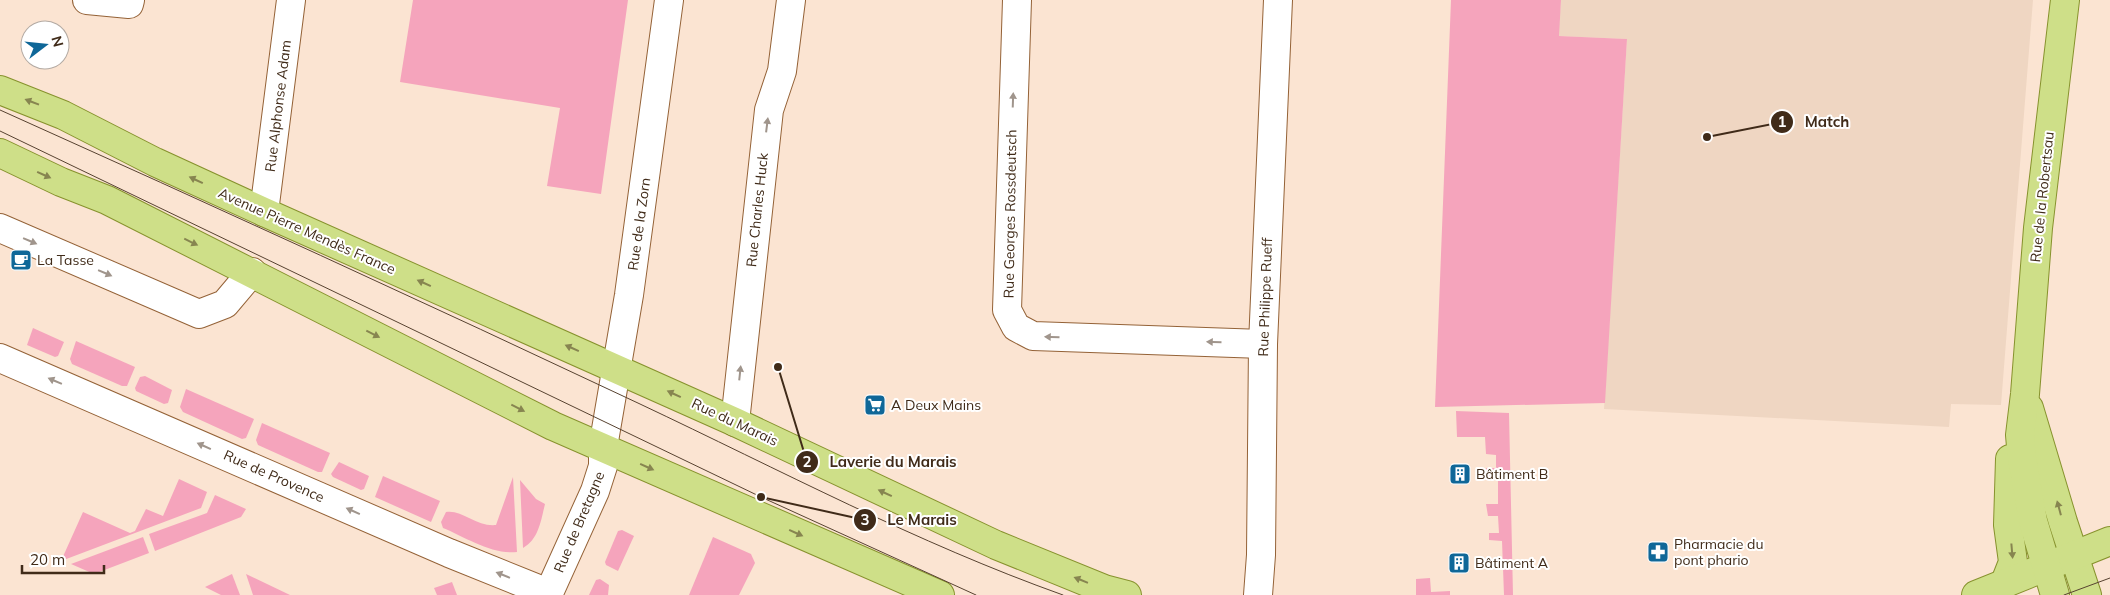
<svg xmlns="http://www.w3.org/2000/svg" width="2110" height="595" font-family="Mulish,sans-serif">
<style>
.built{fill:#efd6c2}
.green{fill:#f5a4bc}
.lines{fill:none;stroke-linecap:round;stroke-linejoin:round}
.minor-casing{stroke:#946237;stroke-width:30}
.major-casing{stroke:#87922d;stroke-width:30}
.minor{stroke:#fff;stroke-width:28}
.major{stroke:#cedf88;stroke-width:28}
.tram{stroke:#574230;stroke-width:1}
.oneway{fill:#a0958c}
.oneway2{fill:#878550}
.labels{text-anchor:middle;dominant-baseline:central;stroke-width:4;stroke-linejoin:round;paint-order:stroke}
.street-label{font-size:14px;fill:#402b19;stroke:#fff}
.poi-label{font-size:14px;fill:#402b19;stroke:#fff;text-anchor:start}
.leader{fill:none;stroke:#402b19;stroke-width:2}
.callout-dot{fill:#402b19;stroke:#fff;stroke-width:2}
.mark-label{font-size:15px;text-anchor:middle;font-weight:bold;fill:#fff}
.callout-label{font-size:15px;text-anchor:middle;font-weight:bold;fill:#402b19;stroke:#fff;stroke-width:4;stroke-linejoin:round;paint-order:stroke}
</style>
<rect width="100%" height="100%" fill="#fbe4d2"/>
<path class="built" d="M1561,0h472l-32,405 -50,-1 -2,23 -345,-18 23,-370 -69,-3z"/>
<g class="green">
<path d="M413,0h215l-27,194 -54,-8 13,-78 -160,-26z"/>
<path d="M1451,0h110l-2,36 68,3 -22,364 -170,4z"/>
<path d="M33,328l31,14 -6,14 -3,1 -28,-12z"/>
<path d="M76,341l59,26 -8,19h-5l-50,-22 -2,-5z"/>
<path d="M145,376l27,14 -4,13 -4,1 -28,-13 -1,-3 5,-11z"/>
<path d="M186,389l68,30 -8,19 -4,1 -59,-27 -3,-5z"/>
<path d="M1456,411l53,2 4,182h-9l-2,-54 -13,-1v-7h10l-1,-17h-10l-2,-12h12v-25h-12v-11h10v-13l-10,-1 -1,-17h-28z"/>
<path d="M262,423l68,30 -8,19h-4l-60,-27 -2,-5z"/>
<path d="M339,462l30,14 -5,13 -3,1 -28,-13 -2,-3z"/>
<path d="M383,476l57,25 -9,21 -56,-25z"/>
<path d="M513,477l4,75c-25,3 -52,-15 -74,-24l-2,-6 5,-10c15,-3 31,15 50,13z"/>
<path d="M179,479l28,13 -6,16 -140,53 22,-49 47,21 5,-2 11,-22 17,7z"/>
<path d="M520,480l16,19 9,5c-4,16 -6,35 -22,44z"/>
<path d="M215,495l31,14 -5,8 -86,34 -6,-17 58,-21z"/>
<path d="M622,530l12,6 -16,35 -12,-6 -1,-3 13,-31z"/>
<path d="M143,537l6,16 -55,21 -23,-10z"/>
<path d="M713,537l38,17 4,9 -16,32h-50z"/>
<path d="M232,574l8,21h-19l-16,-8z"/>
<path d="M246,574l44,21h-37z"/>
<path d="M1430,578l1,14 19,-1v4h-34v-16z"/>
<path d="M600,579l9,6 -1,10h-19l7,-15z"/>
<path d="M452,582l5,13h-20l-3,-7z"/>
</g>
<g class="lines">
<g class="minor-casing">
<g id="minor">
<path d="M87,0l42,4 1,-4"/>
<path d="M1017,0l-10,310 9,17 17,9 230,8"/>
<path d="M264,212l27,-212"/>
<path d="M0,228l199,86 26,-10 27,-32"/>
<path d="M0,358l449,195 99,40"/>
<path d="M735,422l34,-312 13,-39 9,-71"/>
<path d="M548,595l47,-104 8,-25v-19l26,-152 40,-295"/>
<path d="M1258,595l3,-40 2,-211 15,-344"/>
</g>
</g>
<g class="major-casing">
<g id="major">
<path d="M0,90l63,25 92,47 109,50 471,210 261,123 108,44 23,6"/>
<path d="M0,153l61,29 46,18 446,226 387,169"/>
<path d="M2029,408l34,114 24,73"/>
<path d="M2004,585l9,-23 -5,-37 2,-66"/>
<path d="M1976,595l134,-54"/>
<path d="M2055,595l-22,-74 -11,-63 -2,-23 5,-41 13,-166 27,-228"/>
</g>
</g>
<use href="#minor" class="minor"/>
<use href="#major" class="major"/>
<g class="tram">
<path d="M0,110c214,96 428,194 640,294 140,66 277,139 423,191"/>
<path d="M0,131l761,366 215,98"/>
<path d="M2064,595l46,-17"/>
</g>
</g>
<defs><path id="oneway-solid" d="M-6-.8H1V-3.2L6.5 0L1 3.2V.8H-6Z" transform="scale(1.25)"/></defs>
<g class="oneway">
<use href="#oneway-solid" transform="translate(1013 100) rotate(-88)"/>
<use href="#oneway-solid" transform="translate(767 125) rotate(-83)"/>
<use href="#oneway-solid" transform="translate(30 241) rotate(23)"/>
<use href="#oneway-solid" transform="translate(105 273) rotate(23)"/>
<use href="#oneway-solid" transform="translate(1052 337) rotate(-178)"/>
<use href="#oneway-solid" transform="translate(1214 342) rotate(-178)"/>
<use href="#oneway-solid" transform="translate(740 373) rotate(-84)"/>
<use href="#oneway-solid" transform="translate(55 381) rotate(-157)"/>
<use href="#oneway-solid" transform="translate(204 446) rotate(-156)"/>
<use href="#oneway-solid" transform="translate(353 511) rotate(-156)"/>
<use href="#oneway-solid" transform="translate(503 575) rotate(-158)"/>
</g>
<g class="oneway2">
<use href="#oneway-solid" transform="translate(32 102) rotate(-159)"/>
<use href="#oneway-solid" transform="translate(44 175) rotate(24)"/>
<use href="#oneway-solid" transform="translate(196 180) rotate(-155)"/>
<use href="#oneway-solid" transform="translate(191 242) rotate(26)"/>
<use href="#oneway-solid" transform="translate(424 283) rotate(-156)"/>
<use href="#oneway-solid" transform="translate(373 334) rotate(27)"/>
<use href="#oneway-solid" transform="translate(572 348) rotate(-156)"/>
<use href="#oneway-solid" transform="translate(674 394) rotate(-155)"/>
<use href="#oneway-solid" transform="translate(518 408) rotate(27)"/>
<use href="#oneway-solid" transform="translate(647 467) rotate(24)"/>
<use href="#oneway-solid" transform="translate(885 493) rotate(-155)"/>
<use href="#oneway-solid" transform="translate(2059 508) rotate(-105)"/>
<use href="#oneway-solid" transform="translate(796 533) rotate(24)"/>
<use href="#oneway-solid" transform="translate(2012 551) rotate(85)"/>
<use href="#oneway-solid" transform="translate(1081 580) rotate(-158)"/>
</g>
<defs>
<g id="cafe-square" transform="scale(1.125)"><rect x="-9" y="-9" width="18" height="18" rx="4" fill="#0f6798" stroke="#fff"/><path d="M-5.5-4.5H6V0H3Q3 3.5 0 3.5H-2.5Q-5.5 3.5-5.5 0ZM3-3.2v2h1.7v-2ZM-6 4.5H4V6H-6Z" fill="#fff"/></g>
<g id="supermarket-square" transform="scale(1.125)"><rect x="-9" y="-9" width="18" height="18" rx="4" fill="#0f6798" stroke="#fff"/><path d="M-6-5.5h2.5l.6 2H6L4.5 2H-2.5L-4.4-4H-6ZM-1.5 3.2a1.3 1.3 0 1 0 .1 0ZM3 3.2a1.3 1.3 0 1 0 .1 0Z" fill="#fff"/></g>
<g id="building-square" transform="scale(1.125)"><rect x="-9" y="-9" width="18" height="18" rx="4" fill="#0f6798" stroke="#fff"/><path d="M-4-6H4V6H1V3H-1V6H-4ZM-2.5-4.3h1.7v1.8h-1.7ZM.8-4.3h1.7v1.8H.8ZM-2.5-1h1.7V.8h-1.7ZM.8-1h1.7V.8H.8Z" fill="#fff"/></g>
<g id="pharmacy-square" transform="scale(1.125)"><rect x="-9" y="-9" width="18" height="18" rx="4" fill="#0f6798" stroke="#fff"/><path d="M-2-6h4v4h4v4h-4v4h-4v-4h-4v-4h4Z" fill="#fff"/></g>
</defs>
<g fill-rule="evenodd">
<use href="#cafe-square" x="21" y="260"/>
<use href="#supermarket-square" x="875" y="405"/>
<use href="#building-square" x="1460" y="474"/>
<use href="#pharmacy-square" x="1658" y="552"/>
<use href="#building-square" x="1459" y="563"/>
</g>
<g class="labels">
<g class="street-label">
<text transform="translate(278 106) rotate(-83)">Rue Alphonse Adam</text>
<text transform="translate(2042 197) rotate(-84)">Rue de la Robertsau</text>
<text transform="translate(757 210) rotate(-84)">Rue Charles Huck</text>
<text transform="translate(1010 214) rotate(-89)">Rue Georges Rossdeutsch</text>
<text transform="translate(639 224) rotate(-82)">Rue de la Zorn</text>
<text transform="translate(307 231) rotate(24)">Avenue Pierre Mendès France</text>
<text transform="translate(1265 297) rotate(-88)">Rue Philippe Rueff</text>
<text transform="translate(735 422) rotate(25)">Rue du Marais</text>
<text transform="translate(274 476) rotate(24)">Rue de Provence</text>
<text transform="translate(579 522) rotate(-67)">Rue de Bretagne</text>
</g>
<g class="poi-label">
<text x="37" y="260">La Tasse</text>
<text x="891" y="405">A Deux Mains</text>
<text x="1476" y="474">Bâtiment B</text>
<text x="1674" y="544">Pharmacie du<tspan x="1674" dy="16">pont phario</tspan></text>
<text x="1475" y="563">Bâtiment A</text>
</g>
</g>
<path class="leader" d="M1707 137L1782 122M778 367L807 462M761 497L865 520"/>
<g class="callout-dot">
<circle cx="1707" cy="137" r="5"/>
<circle cx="778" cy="367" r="5"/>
<circle cx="761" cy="497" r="5"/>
<circle cx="1782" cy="122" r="12"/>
<circle cx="807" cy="462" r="12"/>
<circle cx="865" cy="520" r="12"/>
</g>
<g class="mark-label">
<text x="1782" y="127">1</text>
<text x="807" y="467">2</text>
<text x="865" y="525">3</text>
</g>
<g class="callout-label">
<text x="1827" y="127">Match</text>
<text x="893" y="467">Laverie du Marais</text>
<text x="922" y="525">Le Marais</text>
</g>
<g transform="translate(45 45) rotate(74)"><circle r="24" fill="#ffffff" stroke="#b3aaa3"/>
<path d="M0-4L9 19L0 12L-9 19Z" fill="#0f6798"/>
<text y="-8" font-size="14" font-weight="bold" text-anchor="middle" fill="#402b19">N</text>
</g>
<path d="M22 565v8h82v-8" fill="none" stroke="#402b19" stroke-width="2.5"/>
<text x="30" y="565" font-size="15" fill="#402b19" stroke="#ffffff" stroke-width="4" paint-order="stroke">20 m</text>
</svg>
